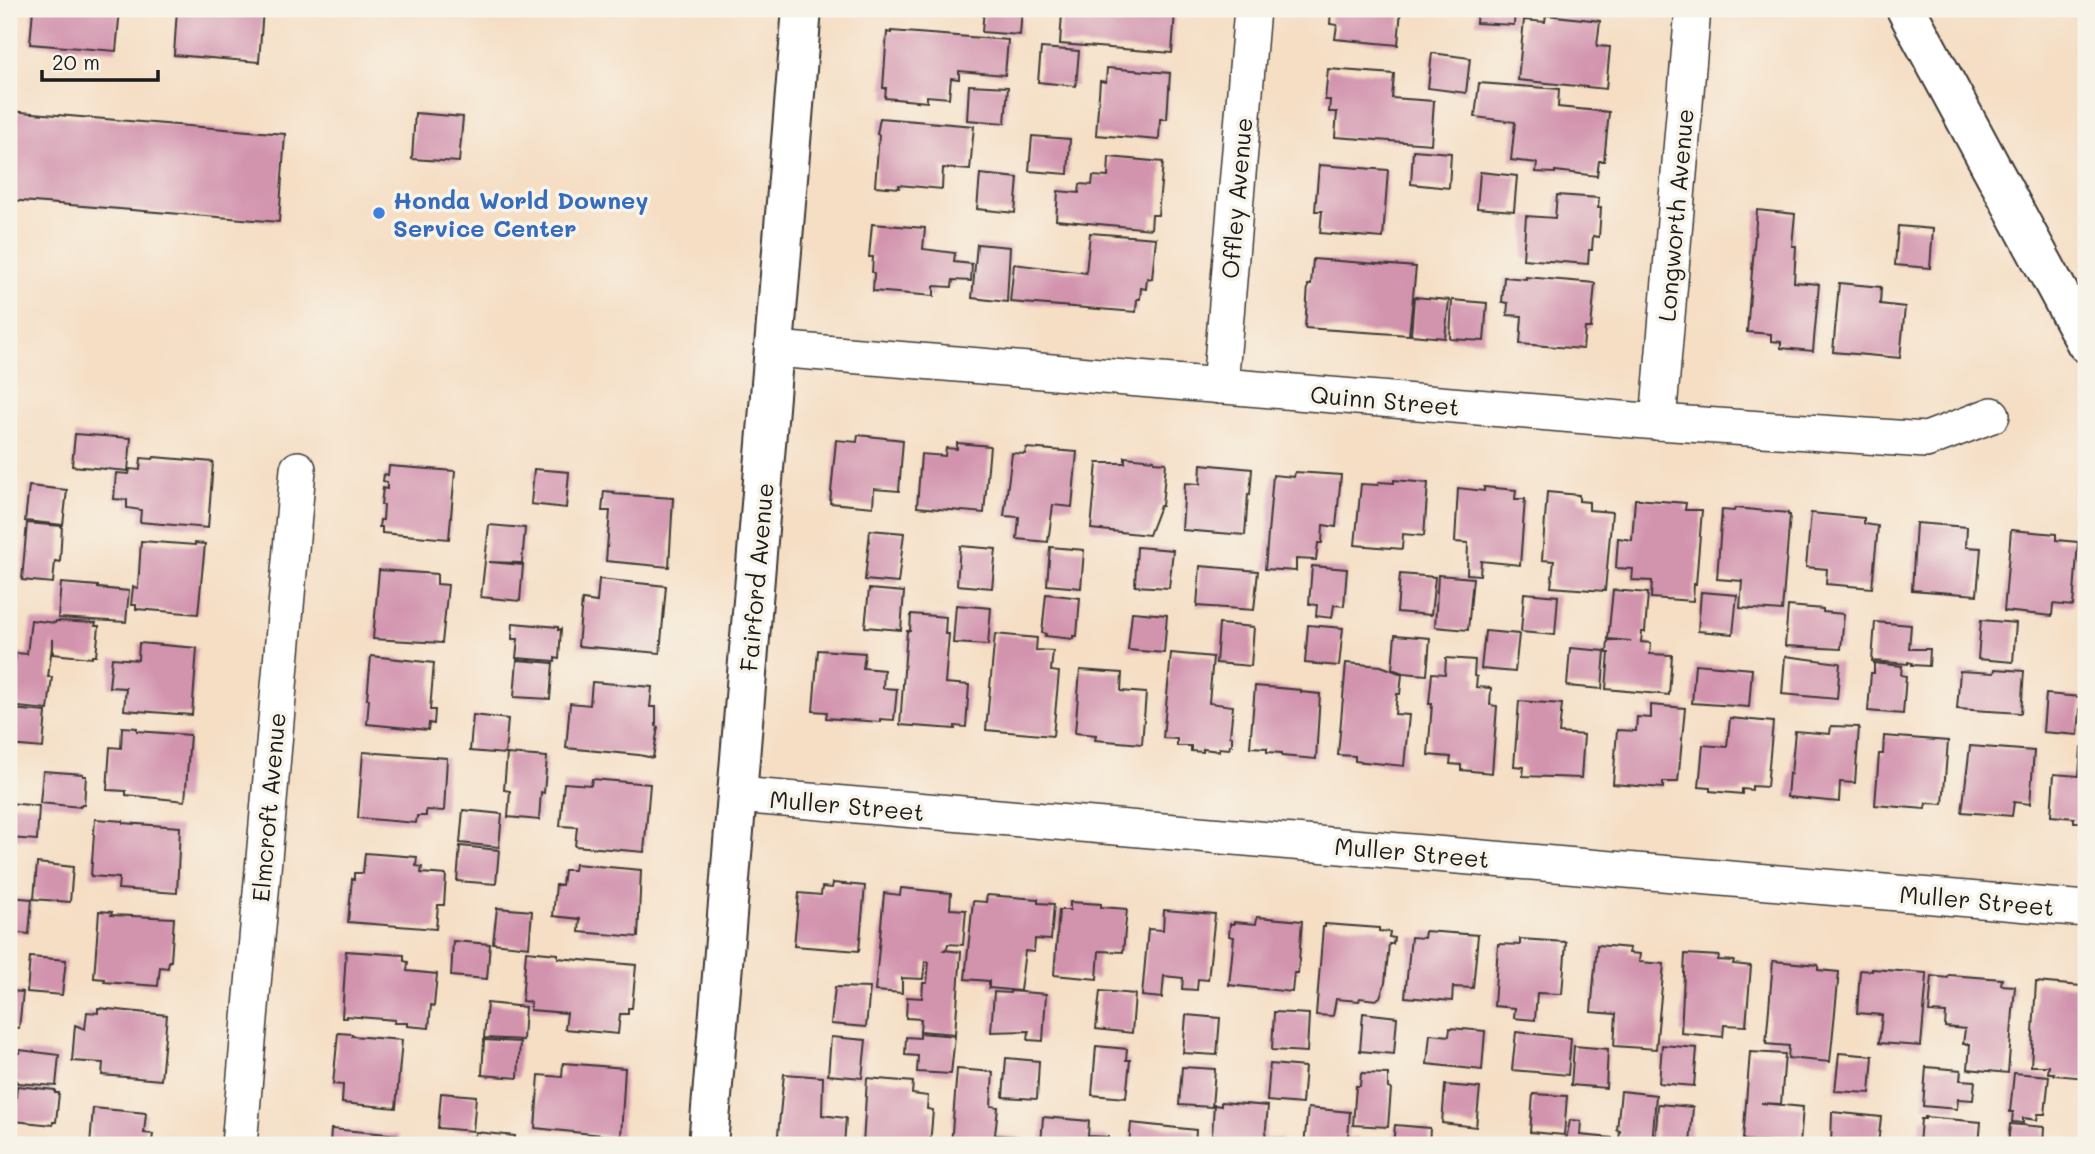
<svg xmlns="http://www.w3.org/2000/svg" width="2095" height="1154" font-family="Mali,sans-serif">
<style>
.building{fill:#d293ad}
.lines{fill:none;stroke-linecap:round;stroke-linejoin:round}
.minor-casing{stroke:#3d3935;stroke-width:38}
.tertiary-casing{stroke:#3d3935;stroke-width:42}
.motorway-casing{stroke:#3d3935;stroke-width:42}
.minor{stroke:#fff;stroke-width:35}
.tertiary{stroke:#fff;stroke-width:38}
.motorway{stroke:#fff;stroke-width:38}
.shop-dot{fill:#3f7fe0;stroke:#f7f3e8;stroke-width:2.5}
.labels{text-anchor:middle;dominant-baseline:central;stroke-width:7;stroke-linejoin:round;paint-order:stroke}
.street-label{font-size:24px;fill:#1c1c1c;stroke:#f7f3e8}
.shop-label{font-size:24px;font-weight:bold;fill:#366cbe;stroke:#f7f3e8;text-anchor:start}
</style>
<rect width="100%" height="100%" fill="#f7f3e8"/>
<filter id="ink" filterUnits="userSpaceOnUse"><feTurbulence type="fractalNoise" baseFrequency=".0143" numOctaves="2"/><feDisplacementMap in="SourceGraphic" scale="14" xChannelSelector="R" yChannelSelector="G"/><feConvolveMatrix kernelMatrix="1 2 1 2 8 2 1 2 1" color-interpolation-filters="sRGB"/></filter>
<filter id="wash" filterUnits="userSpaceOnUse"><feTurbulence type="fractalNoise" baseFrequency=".00686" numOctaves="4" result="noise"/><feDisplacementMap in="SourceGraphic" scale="28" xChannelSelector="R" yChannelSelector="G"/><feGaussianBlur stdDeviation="1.57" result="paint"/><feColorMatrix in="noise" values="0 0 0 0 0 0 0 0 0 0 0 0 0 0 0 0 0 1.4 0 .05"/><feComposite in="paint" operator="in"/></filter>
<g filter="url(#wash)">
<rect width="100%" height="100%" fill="#f5dec4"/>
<g id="blocks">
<g class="building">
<path d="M33,9h87l-4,42 -86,-7z"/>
<path d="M177,9h86l-4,53 -85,-7z"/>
<path d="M904,9h38v5l-38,-3z"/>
<path d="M984,9h38l-2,26 -38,-3z"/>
<path d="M1101,9h72l2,2 -3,42 -112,-9 2,-31 39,3z"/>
<path d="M1331,9h70l-3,36 -63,-6 2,-14 -7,-1z"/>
<path d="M1477,9h38l-1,16 -38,-2z"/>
<path d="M1546,15l54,6 -3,25 13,1 -4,42 -88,-9 6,-60 21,2z"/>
<path d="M891,31l117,9 -3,35 -46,-4v8l-8,-1 -2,20 -22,-2v6l-42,-4 1,-10h-3l4,-56 4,1z"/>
<path d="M1041,48l38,3 -3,35 -38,-4z"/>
<path d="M1432,53l38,5 -4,35 -38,-5z"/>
<path d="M1107,68l63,5 -3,46h-7l-1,21 -63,-5 4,-54 6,1z"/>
<path d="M1328,69l66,5 -2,24 42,3 -3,43 -96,-7 2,-25h-8l1,-12h-5z"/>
<path d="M1479,83l80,6 -1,18 51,5 -5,49h-5l-2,15 -42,-5v2l-19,-1 1,-9 -26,-3 4,-38 -40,-5z"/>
<path d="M969,85l39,2 -3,36 -38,-3z"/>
<path d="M9,111l276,23 -6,88 -270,-22z"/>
<path d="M415,113l48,4 -4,45 -47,-3z"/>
<path d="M880,118l94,8 -4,44 -27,-2 -1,21 -43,-4v3l-24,-2 4,-51 -2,-1z"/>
<path d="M1032,136l38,3 -2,35 -39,-3z"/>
<path d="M1413,150l38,3 -2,35 -38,-4z"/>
<path d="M1109,157l54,5 -5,53h-6l-1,14 -95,-9 2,-29 21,2 1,-9 12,1 1,-9 15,1z"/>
<path d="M1319,165l69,5 -5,68 -63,-5 2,-22h-7z"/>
<path d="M1480,172l37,4 -3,35 -37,-3z"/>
<path d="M980,174l38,4 -3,35 -38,-4z"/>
<path d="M1557,195l42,3 -1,10h3l-2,29 -6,-1 -1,14h-3l-1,14 -65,-5 3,-43 29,2z"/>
<path d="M1757,210l38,4 -3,32h4l-2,36 25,2 -6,67 -32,-3v-6l-10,-1v-7l-24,-2z"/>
<path d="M872,224l53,4 -2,21 32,4 -1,9 18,2 -1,17 -18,-1 -1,7 -18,-1v10l-61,-5 1,-18 -2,-1 1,-15h-4z"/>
<path d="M1898,226l35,3 -3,39 -35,-3z"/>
<path d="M1090,233l66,5 -4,41 -5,-1 -1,11 -5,-1 -1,11h-3l-1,13 -126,-10 4,-38 72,9z"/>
<path d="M977,244l33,3 -3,55 -35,-4z"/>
<path d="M1313,259l103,8 -7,68 -104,-7 3,-43h3z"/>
<path d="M1504,277l22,2v-2l69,6 -4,45h-6l-2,21 -63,-5 2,-28 -15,-1 1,-12 -6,-1z"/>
<path d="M1839,283l42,4 -1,17 25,3 -5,51 -67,-6z"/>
<path d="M1414,297l35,3 -4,38 -34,-3z"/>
<path d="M1452,300l35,3 -3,38 -34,-2z"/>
<path d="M75,434l56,4 -3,33 -56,-5z"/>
<path d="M858,435l45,5 -4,51 -25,-2 -1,18 -43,-4 6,-63 21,2z"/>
<path d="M957,443l33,3 -6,67 -67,-6 4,-53 24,2 1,-8 11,1z"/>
<path d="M1026,448l51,4 -5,55 -19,-2 -5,37 -31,-3 2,-22 -15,-1 8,-63 13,1z"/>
<path d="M154,457l59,5 -5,66 -68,-6 1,-12 -14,-2v-8l-13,-1 2,-26 13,1 1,-5 10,1 1,-12 12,1z"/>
<path d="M1125,457l29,3v2l12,1 -4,43h-2l-11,29 -58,-6 6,-66h28z"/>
<path d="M1201,464l51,5 -2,26 -2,-1 -3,41 -63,-5 3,-47 15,1z"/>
<path d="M389,466l66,5 -6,68 -67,-6v-6h-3l1,-7h3l1,-15h-3l2,-17 4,1v-7l-4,-1 1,-7 4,1z"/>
<path d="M534,469l35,3 -3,36 -35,-4z"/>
<path d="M1295,472l46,3 -5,52 -13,-2 -1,18h-4l-2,17 -20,-1v12l-31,-2 8,-94 21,2z"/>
<path d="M1394,480l34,3 -4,53 -21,-2 -1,15 -47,-4 6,-61 17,1 1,-3 15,1z"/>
<path d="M29,486l38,4 -4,35 -38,-4z"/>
<path d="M1484,487l32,3 -1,9h10l-5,66 -39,-4 -1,14 -13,-1 1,-31 -13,-1 3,-54 26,3z"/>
<path d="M604,491l10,1v2l59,4 -4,69 -63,-6 4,-50h-8z"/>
<path d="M1547,492l32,3v6l10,1v8l23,2 -7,79 -54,-4 3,-26 -12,-1z"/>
<path d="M1635,499l51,4 -1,7h17l-6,74h-2l-1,17 -42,-3 1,-17 -20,-1 1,-11 -17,-1 2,-30 14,2z"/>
<path d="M1735,508l53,5v2h2l-8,96 -42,-3 2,-27 -25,-2 5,-69 12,1z"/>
<path d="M1811,513l53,5v6l14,2 -6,62 -46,-4 1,-15 -21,-2z"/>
<path d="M27,523l35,3 -2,36 -5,-1 -2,22 -31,-3z"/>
<path d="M1916,523l51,4 -1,20 15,1 -4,47 -65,-5z"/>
<path d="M489,525l36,3 -3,35 -33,-1 34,3 -3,36 -39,-4z"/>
<path d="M870,530l34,3 -6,50 -33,-3z"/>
<path d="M2011,530l45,4v6l22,2 -5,64 -20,-2 -1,12 -48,-5z"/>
<path d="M141,541l54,4v-2l10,1 -7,70 -62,-5v-4h-5l2,-18 5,1z"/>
<path d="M960,546l36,3 -4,39 -35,-3z"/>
<path d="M1050,547l34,3 -3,38 -34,-3z"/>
<path d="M1137,547l36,3 -4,38 -34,-2z"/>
<path d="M1200,566l58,5 -4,39 -57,-4z"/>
<path d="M1312,566l35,3 -3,37 -10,-1 -2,13 -16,-2 1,-11 -8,-1z"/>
<path d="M379,570l58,4v10l11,1 -6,58 -69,-4z"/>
<path d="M1400,574l35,3 -4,38 -34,-3z"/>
<path d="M1438,575l35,3 -5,52 -33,-3z"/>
<path d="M599,579l67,7 -6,67 -82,-7 4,-46 15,2z"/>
<path d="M61,583l37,3v2l31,3 -3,31 -68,-4z"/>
<path d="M869,589l35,3 -3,38 -36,-3z"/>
<path d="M1613,590l35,3 -3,39h-3l-1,10 10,1 -1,11 22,1 -3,40 -63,-6 3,-36h-2l1,-13 23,1 -23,-2z"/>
<path d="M1701,592l36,3 -4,39 -35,-3z"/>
<path d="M1524,593l34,3 -3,39 -34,-3z"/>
<path d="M1046,594l34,4 -3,38h-4v3l-28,-3 1,-2 -4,-1z"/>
<path d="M956,605l35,3 -3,37 -35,-2z"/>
<path d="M1788,606l35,3v3l21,2 -3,35 -56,-3z"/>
<path d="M1132,612l35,3 -3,38 -36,-3z"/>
<path d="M911,614l35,3 -1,17h4l-4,49 24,2 -3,42 -11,-1v3l-55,-4 7,-94h3z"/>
<path d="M31,620l24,3 1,-2 40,2 -1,3h4l-3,30h-4v2l-39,-4v-15l-5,38h4l-4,33 -39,-4 7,-53 11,1z"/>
<path d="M1981,620l35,3 -3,39 -35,-3z"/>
<path d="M1875,622l36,3 -2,24h21l-1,17 -17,-1v-2l-4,-1v2l-36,-3z"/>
<path d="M513,623l45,4v3l3,-1 -2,30 -4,-1v3l-39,-3 2,-19h-6z"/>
<path d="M1219,624l35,3 -3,39 -35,-3z"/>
<path d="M1308,625l35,3 -4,38 -34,-3z"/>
<path d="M1485,631l34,3 -4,38 -34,-3z"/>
<path d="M995,634l42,4 -1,12 17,1 -2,20 8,1 -6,64 -67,-6z"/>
<path d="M1395,635l35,3 -3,37 -24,-2 -11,-4z"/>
<path d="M139,643l58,5 -5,67 -68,-5 2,-22 -17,-1 3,-29 26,2z"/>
<path d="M1570,648l35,3 -3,38 -35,-3z"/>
<path d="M818,650l47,3 -2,15 21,2 -1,18 14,1 -3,31 -14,-1v3l-54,-4 1,-6 -14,-1z"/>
<path d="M1171,653l42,4 -4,46 24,3 -3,30h2v9h-2l-1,4 -10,-1v3l-16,-2v3l-12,-1v-5h-14v-7l-14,-1z"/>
<path d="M371,656l63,7 -4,47h5l-1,14 -5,-1 -1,7 -61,-6 2,-25h-2z"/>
<path d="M1785,656l55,7 -3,36 -55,-5z"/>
<path d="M1446,658l29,2 -1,16 3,1 -1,10 15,1 -1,17 7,1 -5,67 -31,-3v-5l-11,-1 1,-7 -23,-2 4,-51h-3l3,-31 13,1z"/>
<path d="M517,660l36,3 -3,36 -36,-2z"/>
<path d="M1346,663l35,3 21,8 -2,20h-3l-2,20 14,1 -5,51 -49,-5v-5l-17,-1z"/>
<path d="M1874,663l28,3 -1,9 5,1 -3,38 -35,-3 3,-38h3z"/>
<path d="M1695,664l57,5 -3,38 -57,-4z"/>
<path d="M1995,669l29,2 -3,42 -64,-4 3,-38 34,2z"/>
<path d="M1080,670l42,3 -1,18 25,2 -4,51 -47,-4 1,-5 -21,-2z"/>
<path d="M592,682l60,5 -2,20h6v19l2,1 -5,31 -14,-3 -73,-7 4,-45 20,2z"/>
<path d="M1255,686l46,4v2l19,2 -4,65 -34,-3v-3l-15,-1v-4l-17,-1z"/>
<path d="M2046,694l35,3 -3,38 -35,-3z"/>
<path d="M1519,701l43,3 -3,29 25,2 -3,43 -58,-2 1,-9 -10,-1z"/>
<path d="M1651,705l34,3 -7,74h-15v6l-50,-4 4,-54 19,1 1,-14 14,1z"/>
<path d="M11,709l35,3 -3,36 -34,-3z"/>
<path d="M473,715l35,4 -3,35 -35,-3z"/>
<path d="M1730,718l43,4 -6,65 -15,-1v4l-10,-1v5l-32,-3v-3l-11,-1 4,-42 24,2z"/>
<path d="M1831,726l28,1 -4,56 -15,-1 -1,20 -52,-5 2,-24 2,1 4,-43 35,3z"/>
<path d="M122,727l15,1v3l53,4 -5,66 -59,-6v-4l-19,-1 3,-43 11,1z"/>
<path d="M1884,736l64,5 -5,63 -17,-1 -1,6 -50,-4 4,-51h4z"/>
<path d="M1970,746l64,5 -4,53 -16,-2 -2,14 -50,-4z"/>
<path d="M2081,748h5v74h-12v-4l-23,-2 3,-42 25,2z"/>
<path d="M363,752l84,6 -3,53 -18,-1v6h-9l-1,7 -58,-5z"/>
<path d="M507,754l40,3 -3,36 -3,-1 -2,28 -31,-3 2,-26 -6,-1z"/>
<path d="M43,771l40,3v2h3l-2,29h-4v2l-40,-4z"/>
<path d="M592,779l58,5 -6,68 -69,-6 2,-19 -17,-1 4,-43 27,2z"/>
<path d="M9,803l30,3 -2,34 -28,-2z"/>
<path d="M463,810l39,4 -3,33 -39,-4z"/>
<path d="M95,819l28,2v2l57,4 -3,66 -59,-4 1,-11 -28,-2z"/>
<path d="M460,846l39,4 -3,34 -39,-3z"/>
<path d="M365,853l52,4 -1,9 6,1 -1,6 25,2 -2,30h-6l-2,24 -88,-7 4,-43 2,1v-7h9z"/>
<path d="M37,863l36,4 -3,35 -36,-3z"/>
<path d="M575,864l66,6 -3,67 -59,-5 1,-13 -27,-3 3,-31h6l2,-15h10z"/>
<path d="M833,883l32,3 -6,65 -65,-5 5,-53 22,2 1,-8 10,1z"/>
<path d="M901,888l50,5 -1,16 16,1 -3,35 -15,-1 -1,4 -3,2 17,2 -6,82 -35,-3 1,-12 -15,-1 1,-21 15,1 1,-15h4l2,-21h-4l-2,17 -21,-1v15l-27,-2 9,-98 16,2z"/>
<path d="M987,895l51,4v4l16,1 -3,36 -16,-1 -1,13 -9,-1 -5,40 -31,-3v-7l-24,-2 8,-78 13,1z"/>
<path d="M9,897l23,2 -3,35 -20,-2z"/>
<path d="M1070,902l31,2v3l26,2 -4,43 -24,-1 -2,28 -43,-4 5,-65h11z"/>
<path d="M497,908l35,3 -3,36 -36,-4z"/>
<path d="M1164,910l51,4 -7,66 -10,-1 -1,11 -15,-1 1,-11 -19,-2 -2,22 -20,-2 6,-67 15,1z"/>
<path d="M99,911l13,1 -1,3 63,3 -3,43h-2l-1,7 -8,-1 -2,19 -54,-4 1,-3 -11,-1z"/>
<path d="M1257,917l45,4 -4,52h-4l-2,19 -63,-7 5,-48 -5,-1 1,-12h4v-2l22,2z"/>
<path d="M1325,924l54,4v3l11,1 -1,5 5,1 -1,6h-4l-4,39 -5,14 -4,3 -16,-2 -1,3 -23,-2 -3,17 -17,-1 7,-88h2z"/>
<path d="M1425,931l53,4 -5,53 -20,-1 -1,14 -47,-4 6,-60 13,1z"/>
<path d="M1520,939l46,3 -4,52 -25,-1 -2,27 -21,-2 1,-10 -21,-2 4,-62 22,1z"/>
<path d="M453,941l37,3 -3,35 -36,-3z"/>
<path d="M1597,945l33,3 -1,5 11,1 -1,8 25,2 -8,85 -42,-3 2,-32 -25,-2z"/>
<path d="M346,951l58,4v6l4,1 -1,9 30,3 -3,32 -3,-1 -2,23 -22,-2v-3h-13l1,-3 -49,-4v2h-4z"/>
<path d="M526,951l32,3v4l78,7 -4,43h-4v6h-8l-2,20 -53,-5 2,-16 -37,-3 1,-8 -9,-1z"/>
<path d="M1685,954l34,2 -1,4 16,1 -1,3 18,2 -5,60 -22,-1 -1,12 -42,-4z"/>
<path d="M30,957l36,3 -4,35 -35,-3z"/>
<path d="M1773,961l45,4v5l21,2 -9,90 -42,-4 1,-12 -23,-2z"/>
<path d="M1872,969l54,4 1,3 -6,70 -42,-3 3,-28 -25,-2 3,-43 12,1z"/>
<path d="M1949,975l53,4 -1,6 14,1 -7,87 -40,-4 2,-25h-7l2,-15 -20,-2 1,-14 -17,-1 3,-36 16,2z"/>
<path d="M2036,982l45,4v5l5,1v86l-33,-3 1,-2h-6l1,-7h-18z"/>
<path d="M835,987l35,1 -4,39 -35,-3z"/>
<path d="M9,991l14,1 -4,36 -10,-1z"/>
<path d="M1010,991l36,3 -3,47 -15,-1 1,-9 -38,1 3,-40 16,1z"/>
<path d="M1100,991l35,3 -3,39 -36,-4z"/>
<path d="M487,1003l38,4 -2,33 -39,-2z"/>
<path d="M98,1008l69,7 -6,65 -59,-5 1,-12 -31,-2 3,-36 10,4 2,-17 11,1z"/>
<path d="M1274,1012l35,2 -2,38 -35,-2z"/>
<path d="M1363,1013l34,4 -3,37 -34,-3z"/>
<path d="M1186,1015l34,3 -3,37 -34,-2z"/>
<path d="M1450,1028l35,3 -3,39 -55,-6 3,-30 19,2z"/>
<path d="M1516,1032l55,6 -3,37 -56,-5z"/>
<path d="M338,1033l14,1v2l50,4 -6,68 -54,-5 1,-18 -10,-1z"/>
<path d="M920,1033l35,3 -4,38 -34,-2 1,-16 -13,-1 1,-18 14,1z"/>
<path d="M831,1037l35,3 -4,38 -34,-3z"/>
<path d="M484,1040l36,2 -2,36 -36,-3z"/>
<path d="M1662,1045l35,3 -3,38 -35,-3z"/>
<path d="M1096,1046l31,3 -1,11h4l-4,38 -34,-3z"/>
<path d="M1574,1046l34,3 -2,39 -35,-3z"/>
<path d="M20,1050l39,5 -3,31 -39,-3v-2l-8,-1v-28l11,1z"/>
<path d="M1750,1052l35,2 -4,50 -20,-1 42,4 -3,38 -57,-5z"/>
<path d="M1839,1053l34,3 -3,37 -35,-2z"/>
<path d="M1006,1058l33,3 -2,38 -34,-2z"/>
<path d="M563,1063l62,5 -4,69 -86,-9 4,-53 23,2z"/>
<path d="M1270,1064l35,3 -3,37 -35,-3z"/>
<path d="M1182,1067l33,2 -3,38 -33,-2z"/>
<path d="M1926,1067l35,3 -1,10 15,1 -2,19 -15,-1 -1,10 -34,-3z"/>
<path d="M957,1069l36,3 -2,34 7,1 -3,28 25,2 -1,8h-68z"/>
<path d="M1361,1073l27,1v14l3,1 -3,38 -35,-2 3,-39h4z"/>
<path d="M2014,1073l35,3 -4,38h-7l-1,6 -14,-2v5l-11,-1 1,-10h-3z"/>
<path d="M784,1074l39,3 -1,38 24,3 -2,27h-67z"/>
<path d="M867,1078l46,4 -1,12 16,2 -1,13 6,1 -3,35h-67z"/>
<path d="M1445,1085l35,3 -4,39 -34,-4z"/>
<path d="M17,1086l38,4v3h4l-3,29h-3v3l-39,-4z"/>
<path d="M1621,1091l35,4 -4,50h-87l5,-25 11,1 -1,14 32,3v3h7l1,-10 -3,-1z"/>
<path d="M441,1093l35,3 -3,35 -35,-3z"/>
<path d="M1533,1094l34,2 -3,39 -34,-3z"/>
<path d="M1221,1102l47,4 -3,32 17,1 -1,6h-63v-9l-6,-1 2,-30 7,1z"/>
<path d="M1658,1104l35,3 -3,38 -35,-2z"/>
<path d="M93,1108l53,5 -2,20 9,1 -1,7h3v4h-65z"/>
<path d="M1308,1108l42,4 -2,25 11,1v7h-55z"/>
<path d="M1832,1112l49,5 -3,28h-47z"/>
<path d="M1043,1117l46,4 -1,15 20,1v8h-67z"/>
<path d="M1925,1117l56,5 -2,23h-60l2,-26h4z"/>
<path d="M1131,1123l65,7 -1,15h-66z"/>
<path d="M2010,1124l34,3 -1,18h-35z"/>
<path d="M1395,1125l35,3 -1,17h-36z"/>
<path d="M331,1129l68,6v10h-69z"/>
<path d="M475,1132l40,4 -1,9h-40z"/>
</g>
</g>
</g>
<g filter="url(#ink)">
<use href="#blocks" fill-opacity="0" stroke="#3d3935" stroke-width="2"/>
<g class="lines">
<g class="minor-casing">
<g id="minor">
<path d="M775,349l883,73 268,18 66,-25"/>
<path d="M1220,386l32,-377"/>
<path d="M1658,422l35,-413"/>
<path d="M738,795l1348,114"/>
<path d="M239,1145l59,-676"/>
</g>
</g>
<g class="tertiary-casing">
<path id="tertiary" d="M708,1145l94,-1136"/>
</g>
<g class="motorway-casing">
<path id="motorway" d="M1906,9l180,334"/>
</g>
<use href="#minor" class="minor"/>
<use href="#tertiary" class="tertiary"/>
<use href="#motorway" class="motorway"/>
</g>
</g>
<circle class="shop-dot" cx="379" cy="213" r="7"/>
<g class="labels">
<g class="street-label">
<text transform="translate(1236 198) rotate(-85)">Offley Avenue</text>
<text transform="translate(1675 215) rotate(-85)">Longworth Avenue</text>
<text transform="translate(1385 400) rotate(5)">Quinn Street</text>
<text transform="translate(756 577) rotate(-85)">Fairford Avenue</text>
<text transform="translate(847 805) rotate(5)">Muller Street</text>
<text transform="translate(268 807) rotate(-85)">Elmcroft Avenue</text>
<text transform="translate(1412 852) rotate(5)">Muller Street</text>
<text transform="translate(1977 900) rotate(5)">Muller Street</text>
</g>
<g class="shop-label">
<text x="393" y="199">Honda World Downey<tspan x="393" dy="28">Service Center</tspan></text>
</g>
</g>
<rect width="2095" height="1154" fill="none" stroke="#f7f3e8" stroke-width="35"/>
<path d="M42 70v10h116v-10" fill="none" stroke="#1c1c1c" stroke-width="3.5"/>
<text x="52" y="70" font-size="21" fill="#1c1c1c" stroke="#f7f3e8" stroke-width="5" paint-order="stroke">20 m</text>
</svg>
